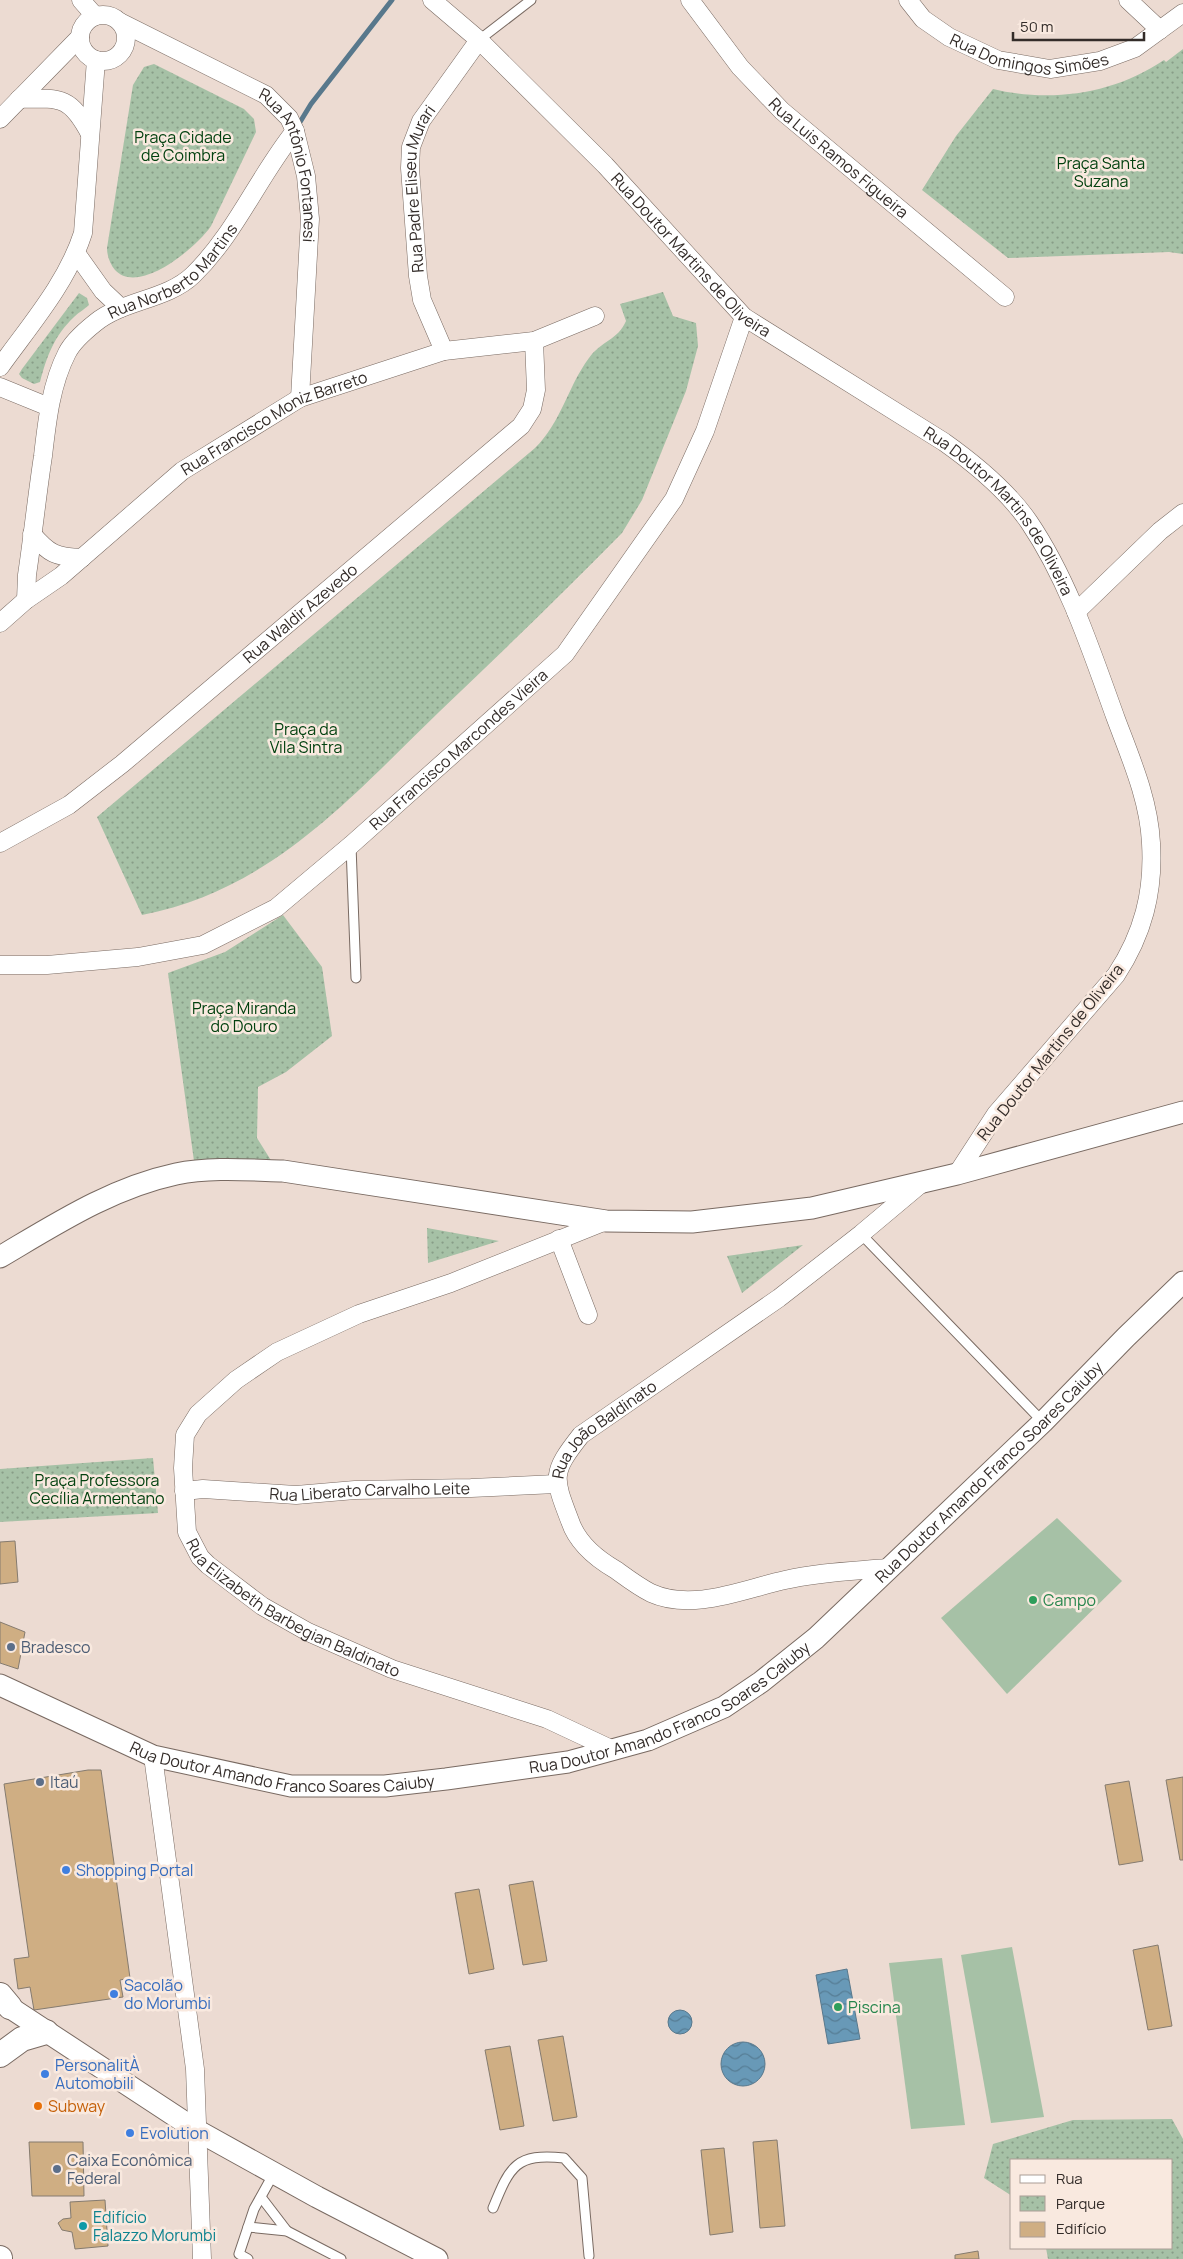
<svg xmlns="http://www.w3.org/2000/svg" width="1183" height="2259" font-family="Manrope,sans-serif">
<style>
.green{fill:#a6c1a6}
.park{fill:url(#park-dots)}
.water{fill:url(#water-waves);stroke:#58788c}
.lines{fill:none;stroke-linecap:round;stroke-linejoin:round}
.stream{stroke:#58788c;stroke-width:5}
.building{fill:#cfae83;stroke:#857b6f}
.service-casing{stroke:#796a62;stroke-width:11}
.minor-casing{stroke:#796a62;stroke-width:19}
.tertiary-casing{stroke:#796a62;stroke-width:23}
.secondary-casing{stroke:#796a62;stroke-width:26}
.service{stroke:#fff;stroke-width:9}
.minor{stroke:#fff;stroke-width:18}
.tertiary{stroke:#fff;stroke-width:21}
.secondary{stroke:#fff;stroke-width:24}
.leisure-dot{fill:#2e9e5b;stroke:#f9e9df;stroke-width:2}
.service-dot{fill:#5c6f8a;stroke:#f9e9df;stroke-width:2}
.shop-dot{fill:#3f7fe0;stroke:#f9e9df;stroke-width:2}
.food-dot{fill:#e8710a;stroke:#f9e9df;stroke-width:2}
.culture-dot{fill:#0f9aa8;stroke:#f9e9df;stroke-width:2}
.labels{text-anchor:middle;dominant-baseline:central;stroke-width:5;stroke-linejoin:round;paint-order:stroke}
.street-label{font-size:16px;fill:#332c29;stroke:#f9e9df}
.park-label{font-size:16px;fill:#02410f;stroke:#f9e9df}
.leisure-label{font-size:16px;fill:#27864d;stroke:#f9e9df;text-anchor:start}
.service-label{font-size:16px;fill:#4e5e75;stroke:#f9e9df;text-anchor:start}
.shop-label{font-size:16px;fill:#366cbe;stroke:#f9e9df;text-anchor:start}
.food-label{font-size:16px;fill:#c56008;stroke:#f9e9df;text-anchor:start}
.culture-label{font-size:16px;fill:#0d838f;stroke:#f9e9df;text-anchor:start}
</style>
<defs>
<pattern id="park-dots" width="8" height="8" patternUnits="userSpaceOnUse" patternTransform="scale(1.25)"><rect width="8" height="8" fill="#a6c1a6"/><path d="M2 2h.1M6 6h.1" fill="none" stroke="#889d87" stroke-width="1.8" stroke-linecap="round"/></pattern>
<pattern id="water-waves" width="16" height="10" patternUnits="userSpaceOnUse" patternTransform="scale(1.25)"><rect width="16" height="10" fill="#6899b7"/><path d="M0 5q4-4 8 0t8 0" fill="none" stroke="#567d95"/></pattern>
</defs>
<rect width="100%" height="100%" fill="#ecdbd2"/>
<g class="green">
<path d="M1057,1518l65,63 -115,113 -66,-76z"/>
<path d="M1012,1947l32,170 -53,6 -30,-168z"/>
<path d="M942,1958l23,167 -54,4 -22,-166z"/>
</g>
<g class="park">
<path d="M1183,49v205l-14,-2 -161,6 -86,-68 34,-54 37,-47c58,14 121,5 171,-29l2,2z"/>
<path d="M154,64l90,45 10,10 2,13 -45,94c-14,21 -72,70 -96,44 -5,-6 -8,-14 -8,-22l26,-163 11,-18z"/>
<path d="M663,292l10,24 23,7 2,23 -12,45 -44,109 -20,33c-60,61 -121,120 -183,179 -89,86 -168,178 -297,203l-45,-98 438,-369c26,-25 33,-62 54,-90 12,-17 29,-18 37,-37l-6,-17z"/>
<path d="M79,293l8,5 2,7c-4,4 -10,7 -15,12 -20,19 -27,39 -34,65l-6,2 -12,-6 -3,-4 3,-5z"/>
<path d="M283,915l39,52 10,69 -46,36 -28,15 -1,51 15,24 -78,-1 -26,-188 57,-21z"/>
<path d="M427,1228l72,13 -71,22z"/>
<path d="M803,1245l-61,48 -15,-37z"/>
<path d="M153,1458l5,55 -158,9v-53z"/>
<path d="M1172,2119l11,20v120h-135l-2,-11h126v-88h-160v36l-28,-18 9,-34 80,-24z"/>
</g>
<g class="water">
<path d="M847,1969l13,70 -32,5 -12,-69z"/>
<circle cx="680" cy="2022" r="12"/>
<circle cx="743" cy="2064" r="22"/>
</g>
<g class="lines">
<path class="stream" d="M297,127l14,-23 81,-104"/>
</g>
<g class="building">
<path d="M15,1541l3,41 -18,2v-42z"/>
<path d="M0,1622l25,10 -7,37 -18,-6z"/>
<path d="M88,1770h13l29,208 -10,2 3,17 -89,13 -4,-23 -12,2 -4,-30 15,-2 -25,-173z"/>
<path d="M1183,1777v83h-3l-14,-80z"/>
<path d="M1129,1781l14,80 -24,4 -14,-80z"/>
<path d="M533,1881l14,80 -24,4 -14,-80z"/>
<path d="M479,1889l15,80 -25,5 -14,-81z"/>
<path d="M1158,1945l14,81 -24,4 -15,-80z"/>
<path d="M563,2036l14,81 -24,4 -15,-81z"/>
<path d="M510,2046l14,80 -24,4 -15,-80z"/>
<path d="M777,2140l8,86 -25,2 -7,-86z"/>
<path d="M29,2142h54l1,54h-52z"/>
<path d="M724,2148l9,84 -23,3 -9,-85z"/>
<path d="M105,2200l3,46 -33,3 -3,-17 -10,-2 -4,-7 5,-4 8,-1 -1,-16z"/>
<path d="M978,2251l1,8h-24v-4z"/>
</g>
<g class="lines">
<g class="service-casing">
<g id="service">
<path d="M479,40l52,-40"/>
<path d="M351,846l5,132"/>
<path d="M861,1234l182,188"/>
<path d="M261,2197l26,34"/>
<path d="M493,2208c17,-42 23,-55 71,-50l18,20 7,78"/>
<path d="M248,2227l39,4 54,28"/>
<path d="M248,2259l-9,-5 15,-45 20,-36"/>
</g>
</g>
<g class="minor-casing">
<g id="minor">
<path d="M81,0l14,16"/>
<path id="s1" d="M432,0l47,40 126,125 139,152 200,125c31,22 63,48 85,80 40,59 63,131 87,197 15,40 33,81 35,124 3,49 -8,91 -35,132l-120,139 -39,60"/>
<path id="s2" d="M690,0l50,67 42,44 223,186"/>
<path id="s3" d="M908,0l15,19 26,18 49,23 52,9 50,-8 35,-13 48,-35"/>
<path d="M1128,0l32,30"/>
<circle cx="103" cy="38" r="23"/>
<path id="s4" d="M120,22l146,73 23,23 6,13 11,45 4,43 -10,179"/>
<path d="M19,99c42,-1 51,-3 71,35"/>
<path d="M0,119l80,-82"/>
<path d="M76,253l27,38 18,17"/>
<path id="s5" d="M444,351l-22,-51 -4,-24 -8,-108 1,-21 10,-26 58,-81"/>
<path d="M0,367c30,-42 67,-84 83,-134l13,-173"/>
<path d="M0,387l49,20"/>
<path d="M32,534c17,20 24,23 50,24"/>
<path id="s6" d="M26,600l1,-25c6,-40 10,-80 16,-119 4,-35 8,-72 24,-103 6,-12 18,-22 28,-30 28,-23 72,-23 98,-48 43,-42 65,-98 102,-144"/>
<path d="M1076,612l84,-81 23,-18"/>
<path id="s7" d="M0,623l26,-23 35,-24 121,-105 118,-73 144,-47 90,-10 61,-25"/>
<path id="s8" d="M0,843l69,-38 53,-41 399,-338 11,-17 4,-19 -2,-49"/>
<path id="s9" d="M0,965h47l91,-8 65,-12 73,-37 75,-63 214,-191 109,-155 31,-68 39,-114"/>
<path id="s10" d="M606,1221l-155,62 -92,31 -82,38 -41,28 -38,34 -13,21 -2,33 4,64 13,25 8,8 54,41 46,26 84,37 155,50 64,30"/>
<path d="M559,1239l29,76"/>
<path id="s11" d="M184,1491l19,-2 93,6 59,-5 116,-2 85,-4"/>
<path id="s12" d="M887,1568c-33,3 -69,4 -102,12 -41,9 -92,32 -134,13 -12,-6 -24,-15 -35,-23 -19,-11 -39,-28 -46,-49 -17,-44 -19,-48 11,-86l198,-137 82,-64 62,-52"/>
<path d="M153,1756l42,313 7,190"/>
</g>
</g>
<g class="tertiary-casing">
<g id="tertiary">
<path d="M0,1257c56,-33 111,-69 176,-83 34,-7 72,-4 107,-3l323,50 86,1 120,-14 145,-34 226,-62"/>
<path id="s13" d="M0,1685l153,71 138,30h94l61,-7 122,-17 80,-22 76,-33 37,-25 55,-44 227,-216 83,-85 57,-55"/>
<path d="M0,2001l198,130 119,66 120,62"/>
</g>
</g>
<g class="secondary-casing">
<g id="secondary">
<path d="M0,1995l10,12"/>
<path d="M0,2055l22,-16 24,-7"/>
<path d="M0,2258v1"/>
</g>
</g>
<use href="#service" class="service"/>
<use href="#minor" class="minor"/>
<use href="#tertiary" class="tertiary"/>
<use href="#secondary" class="secondary"/>
</g>
<g class="leisure-dot">
<circle cx="1033" cy="1600" r="5"/>
<circle cx="838" cy="2007" r="5"/>
</g>
<g class="service-dot">
<circle cx="11" cy="1647" r="5"/>
<circle cx="40" cy="1782" r="5"/>
<circle cx="57" cy="2169" r="5"/>
</g>
<g class="shop-dot">
<circle cx="66" cy="1870" r="5"/>
<circle cx="114" cy="1994" r="5"/>
<circle cx="45" cy="2074" r="5"/>
<circle cx="130" cy="2133" r="5"/>
</g>
<circle class="food-dot" cx="38" cy="2106" r="5"/>
<circle class="culture-dot" cx="83" cy="2226" r="5"/>
<g class="labels">
<g class="street-label">
<text stroke="none"><textPath href="#s3" startOffset="140">Rua Domingos Simões</textPath></text>
<text stroke="none"><textPath href="#s2" startOffset="218">Rua Luis Ramos Figueira</textPath></text>
<text stroke="none"><textPath href="#s4" startOffset="240">Rua Antônio Fontanesi</textPath></text>
<text stroke="none"><textPath href="#s5" startOffset="169">Rua Padre Eliseu Murari</textPath></text>
<text stroke="none"><textPath href="#s1" startOffset="364">Rua Doutor Martins de Oliveira</textPath></text>
<text stroke="none"><textPath href="#s6" startOffset="388">Rua Norberto Martins</textPath></text>
<text stroke="none"><textPath href="#s7" startOffset="342">Rua Francisco Moniz Barreto</textPath></text>
<text stroke="none"><textPath href="#s1" startOffset="770">Rua Doutor Martins de Oliveira</textPath></text>
<text stroke="none"><textPath href="#s8" startOffset="379">Rua Waldir Azevedo</textPath></text>
<text stroke="none"><textPath href="#s9" startOffset="528">Rua Francisco Marcondes Vieira</textPath></text>
<text transform="translate(1050 1052) rotate(-51)">Rua Doutor Martins de Oliveira</text>
<text stroke="none"><textPath href="#s12" startOffset="465">Rua João Baldinato</textPath></text>
<text stroke="none"><textPath href="#s13" startOffset="1109">Rua Doutor Amando Franco Soares Caiuby</textPath></text>
<text stroke="none"><textPath href="#s11" startOffset="186">Rua Liberato Carvalho Leite</textPath></text>
<text stroke="none"><textPath href="#s10" startOffset="711">Rua Elizabeth Barbegian Baldinato</textPath></text>
<text stroke="none"><textPath href="#s13" startOffset="704">Rua Doutor Amando Franco Soares Caiuby</textPath></text>
<text stroke="none"><textPath href="#s13" startOffset="299">Rua Doutor Amando Franco Soares Caiuby</textPath></text>
</g>
<g class="park-label">
<text x="183" y="137">Praça Cidade<tspan x="183" dy="18">de Coimbra</tspan></text>
<text x="1101" y="163">Praça Santa<tspan x="1101" dy="18">Suzana</tspan></text>
<text x="306" y="729">Praça da<tspan x="306" dy="18">Vila Sintra</tspan></text>
<text x="244" y="1008">Praça Miranda<tspan x="244" dy="18">do Douro</tspan></text>
<text x="97" y="1480">Praça Professora<tspan x="97" dy="18">Cecília Armentano</tspan></text>
</g>
<g class="leisure-label">
<text x="1043" y="1600">Campo</text>
<text x="848" y="2007">Piscina</text>
</g>
<g class="service-label">
<text x="21" y="1647">Bradesco</text>
<text x="50" y="1782">Itaú</text>
<text x="67" y="2160">Caixa Econômica<tspan x="67" dy="18">Federal</tspan></text>
</g>
<g class="shop-label">
<text x="76" y="1870">Shopping Portal</text>
<text x="124" y="1985">Sacolão<tspan x="124" dy="18">do Morumbi</tspan></text>
<text x="55" y="2065">PersonalitÀ<tspan x="55" dy="18">Automobili</tspan></text>
<text x="140" y="2133">Evolution</text>
</g>
<g class="food-label">
<text x="48" y="2106">Subway</text>
</g>
<g class="culture-label">
<text x="93" y="2217">Edifício<tspan x="93" dy="18">Falazzo Morumbi</tspan></text>
</g>
</g>
<rect x="1010" y="2159" width="162" height="90" fill="#f9e9df" stroke="#aa9d96"/>
<rect x="1020" y="2175" width="25" height="8" fill="#ffffff" stroke="#aa9d96"/>
<text x="1056" y="2184" font-size="15" fill="#332c29">Rua</text>
<rect x="1020" y="2196" width="25" height="15" fill="url(#park-dots)" stroke="#aa9d96"/>
<text x="1056" y="2209" font-size="15" fill="#332c29">Parque</text>
<rect x="1020" y="2222" width="25" height="15" fill="#cfae83" stroke="#aa9d96"/>
<text x="1056" y="2234" font-size="15" fill="#332c29">Edifício</text>
<path d="M1013 32v8h131v-8" fill="none" stroke="#332c29" stroke-width="2.5"/>
<text x="1020" y="32" font-size="15" fill="#332c29" stroke="#f9e9df" stroke-width="4" paint-order="stroke">50 m</text>
</svg>
